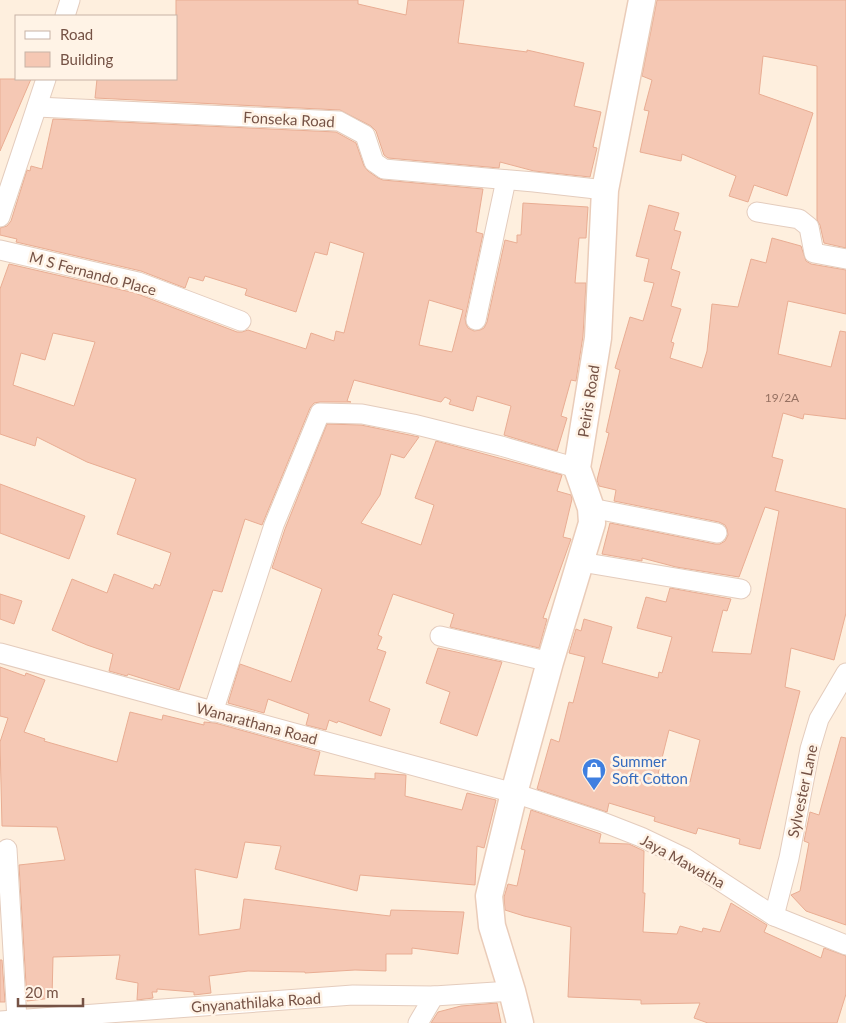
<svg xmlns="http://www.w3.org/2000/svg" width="846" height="1023" font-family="Lato,sans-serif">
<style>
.building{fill:#f5c8b4;stroke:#e9ad93;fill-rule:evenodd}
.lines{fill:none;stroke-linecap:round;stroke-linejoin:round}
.street-casing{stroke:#e4ccbd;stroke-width:21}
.secondary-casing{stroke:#eaccb9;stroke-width:29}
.street{stroke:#fff;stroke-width:19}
.secondary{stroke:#fff;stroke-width:26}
.labels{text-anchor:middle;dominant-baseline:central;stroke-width:5;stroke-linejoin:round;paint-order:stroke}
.number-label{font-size:12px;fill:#957061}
.street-label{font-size:15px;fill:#755245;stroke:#fff3e6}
.shop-label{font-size:15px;fill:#366cbe;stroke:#fff3e6;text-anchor:start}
</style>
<rect width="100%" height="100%" fill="#feefde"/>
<g class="building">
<path d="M176,0h182v4l48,11 2,-15h56l-6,43 69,9v-2l57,13 -10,43 27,6 -8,35 4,1 -7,29 -56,-6 -34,-9 -1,6 -111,-10 -4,-3 -8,-24 -5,-5 -31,-16 -245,-12 2,-19h79z"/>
<path d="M657,0h189v248l-22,-5 -4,-18 -3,-5v-154l-54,-10 -4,38 54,19 -26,83 -33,-11 -6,17 -19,-6 7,-20 -54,-22 -1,7 -41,-9 9,-41 -5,-1 8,-30 -10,-4z"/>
<path d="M0,79h31l-31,72z"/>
<path d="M53,119l283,13 20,11 8,23 4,5 10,7 5,2 100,9 -7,43 7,2 -18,84 1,6 2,4 6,3 6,-1 4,-2 3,-6 18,-82 12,3v-8h4l2,-32 65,4 -2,31h-7l-4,45h11l-3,53 -7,45 -5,-1 -10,36 6,2 -10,33 -53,-16 7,-29 -34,-10 -4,15 -24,-7 2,-4 -6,-3 -4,5 -87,-22 -7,21 4,1h-31l-6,1 -4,5 -48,117 -17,-6 -23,73 -9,-2 -34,100 -51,-16 -1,2 -18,-5 4,-17 -26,-9 -35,-15 20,-51 35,14 7,-19 39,15 2,-5 5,2 11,-33 -54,-19 19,-55 -49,-17 -50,-25 -2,9 -35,-12v-145l9,-25 126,29 102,39h5l6,-2 58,19 5,-16 23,8 2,-10 8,2 20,-80 -34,-11 -3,13 -12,-3 -19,60 -51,-17 2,-6 -42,-13 -2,5 -14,-4 -4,11 -44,-17 -125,-29 1,-3 -17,-4v-7l7,-2 4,-5 16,-51 3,1 1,-5 11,3zM429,300l34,10 -11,42 -33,-7zM53,333l42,9 -21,64 -61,-21 8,-32 24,7z"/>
<path d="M649,205l30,8 -5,17 7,2 -10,37 9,3 -9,34 10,3 -10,33 3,1 -4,15 32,10 5,-17 5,-47 26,3 13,-48 15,4 6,-25 29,8 5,15 5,3 35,6v44l-58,-13 -10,53 53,13 9,-36 6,1v87l-42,-5 -1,5 -20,-6 -11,44 11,3 -8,31 71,18v104l-12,47 -43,-12 -6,39 15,4 -40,158 -21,-5 1,-5 -42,-11 -2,6 -42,-13 1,-4 -46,-14 -2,9 -70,-23 14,-50 8,3 10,-40 4,1 12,-46 -16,-4 7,-24 5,2 3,-12 28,8 -10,36 56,15 1,-6 3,1 10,-36 -35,-9 9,-31 20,5 4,-14 61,11 -4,12 -4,-1 -11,42 39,2 28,-143 -14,-4 -26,70 -63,-10 -34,-9v3l-40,-7 8,-31 105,21h5l5,-3 3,-6 -1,-6 -2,-4 -6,-3 -105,-21 2,-11 -17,-4 -2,-6 12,-47 -3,-1 14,-62 -5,-2 15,-51 13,4 11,-38 -10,-2 5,-22 -13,-3zM669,730l31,10 -10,42 -32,-8z"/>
<path d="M327,424l34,1 58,12 -15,21 -13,-4 -11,41 -19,28 60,22 13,-40 -19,-7 21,-57 126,34 -5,16 14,4 1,4 -9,38 8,2 -28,79 4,1 -8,29 -89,-21 4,-13 -61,-20 -15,41 4,2 -5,12 9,3 -17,49 21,8 -9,27 -43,-15 -1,2 -8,-3 -3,10 -20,-5 3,-11 -41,-15 -4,14 -36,-10 12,-39 51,18 31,-93 -50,-21 13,-39z"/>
<path d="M0,484l85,32 -16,43 -69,-26z"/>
<path d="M0,594l22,7 -8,23 -14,-5z"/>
<path d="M438,648l64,14 -25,74 -37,-13 10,-31 -24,-9z"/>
<path d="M0,667l25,9 1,-3 19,7 -21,52 21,7 -1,2 73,21 13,-50 32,8 1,-5 41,10v-3l11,1 105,29 -6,23 61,4v-6l31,2 -1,21 57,14 5,-17 29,7 -12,48 -7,-2 -2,39 -115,-10 -3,16 -82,-22 6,-23 -36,-4 -8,36 -42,-9 4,66 41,-6 4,-30 146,17 1,-6 73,2 -6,42 -46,-6v6h-26v17l-31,-1 -50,3v-1l-57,-1 -39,5 2,17 -17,2v-3l-37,-3v3h-5l1,6 -16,2 1,-17 -22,-4 4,-24 -67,2 -1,41 -25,3 -8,-136 46,-5 -8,-33 -55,-1 -2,-84 8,-24 -8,-2z"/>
<path d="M841,737l5,1v187l-40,-14 -15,-16 9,-4 9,-48 -5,-2 6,-29 9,3z"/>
<path d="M531,810l70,24 -2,9 30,1 15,7 -1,42h2l-2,39 34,2 3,-8 22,6 1,-4 17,4 11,-29 36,22 -3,7 57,26 3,-10 22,8v38l-9,29h-129l-14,-5 6,-15 -59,1v-4l-73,-3 3,-70 -47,-11 -19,-6 -1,-13 4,-13 9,2 8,-36 -4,-1z"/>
<path d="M0,960h2l3,42h-5z"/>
<path d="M497,1003l4,20h-70l7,-11 23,-6z"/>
</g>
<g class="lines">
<g class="street-casing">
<g id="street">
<path d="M65,16l5,-16"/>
<path d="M37,107l302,14 26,14 9,27 10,7 150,13 71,8"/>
<path d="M757,212l42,7 10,8 5,26 32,6"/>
<path d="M0,217l46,-138"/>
<path d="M0,250l138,32 103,39"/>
<path d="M476,320l30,-140"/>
<path d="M591,508l126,25"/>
<path d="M581,562l160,27"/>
<path d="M440,636l110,26"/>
<path d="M0,653l514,140 86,28 41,16 44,21 89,58 72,29"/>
<path d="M213,712l61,-187 46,-112 42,1 51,10 88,22 76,22"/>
<path d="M7,849l10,171"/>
<path d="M774,916l15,-58 21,-109 9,-30 27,-46"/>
<path d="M0,1021l353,-26 81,1 78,-5"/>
<path d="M418,1023l16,-27"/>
</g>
</g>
<g class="secondary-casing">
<path id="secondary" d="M520,1023l-8,-32 -20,-65 -3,-30 25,-103 36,-131 42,-139 -1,-15 -14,-40 21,-130 7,-148 37,-190"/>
</g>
<use href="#street" class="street"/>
<use href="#secondary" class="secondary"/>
</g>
<defs>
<g id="shop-pin" transform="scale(1.25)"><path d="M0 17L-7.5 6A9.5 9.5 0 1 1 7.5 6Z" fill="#3f7fe0" stroke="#fff3e6"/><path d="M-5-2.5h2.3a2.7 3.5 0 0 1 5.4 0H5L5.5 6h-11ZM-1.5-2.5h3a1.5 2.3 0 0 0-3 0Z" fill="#fff"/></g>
</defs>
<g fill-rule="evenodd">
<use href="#shop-pin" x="594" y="770"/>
</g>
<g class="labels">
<g class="number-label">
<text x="782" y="397">19/2A</text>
</g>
<g class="street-label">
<text transform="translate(289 119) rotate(3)">Fonseka Road</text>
<text transform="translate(93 273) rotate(15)">M S Fernando Place</text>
<text transform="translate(588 401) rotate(-81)">Peiris Road</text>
<text transform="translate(257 723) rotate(15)">Wanarathana Road</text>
<text transform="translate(802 791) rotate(-78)">Sylvester Lane</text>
<text transform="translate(683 861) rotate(29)">Jaya Mawatha</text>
<text transform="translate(256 1002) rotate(-4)">Gnyanathilaka Road</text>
</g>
<g class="shop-label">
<text x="612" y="761">Summer<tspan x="612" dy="17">Soft Cotton</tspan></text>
</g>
</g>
<rect x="15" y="15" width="162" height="65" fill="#fff3e6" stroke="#c8b3a6"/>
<rect x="25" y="31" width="25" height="8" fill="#ffffff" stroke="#c8b3a6"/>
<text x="60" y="40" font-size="15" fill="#755245">Road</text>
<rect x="25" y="52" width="25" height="15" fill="#f5c8b4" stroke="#c8b3a6"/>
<text x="60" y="65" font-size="15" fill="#755245">Building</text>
<path d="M18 998v8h65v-8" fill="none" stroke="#755245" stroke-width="2.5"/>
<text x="25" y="998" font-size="15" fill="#755245" stroke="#fff3e6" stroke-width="4" paint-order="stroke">20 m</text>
</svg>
